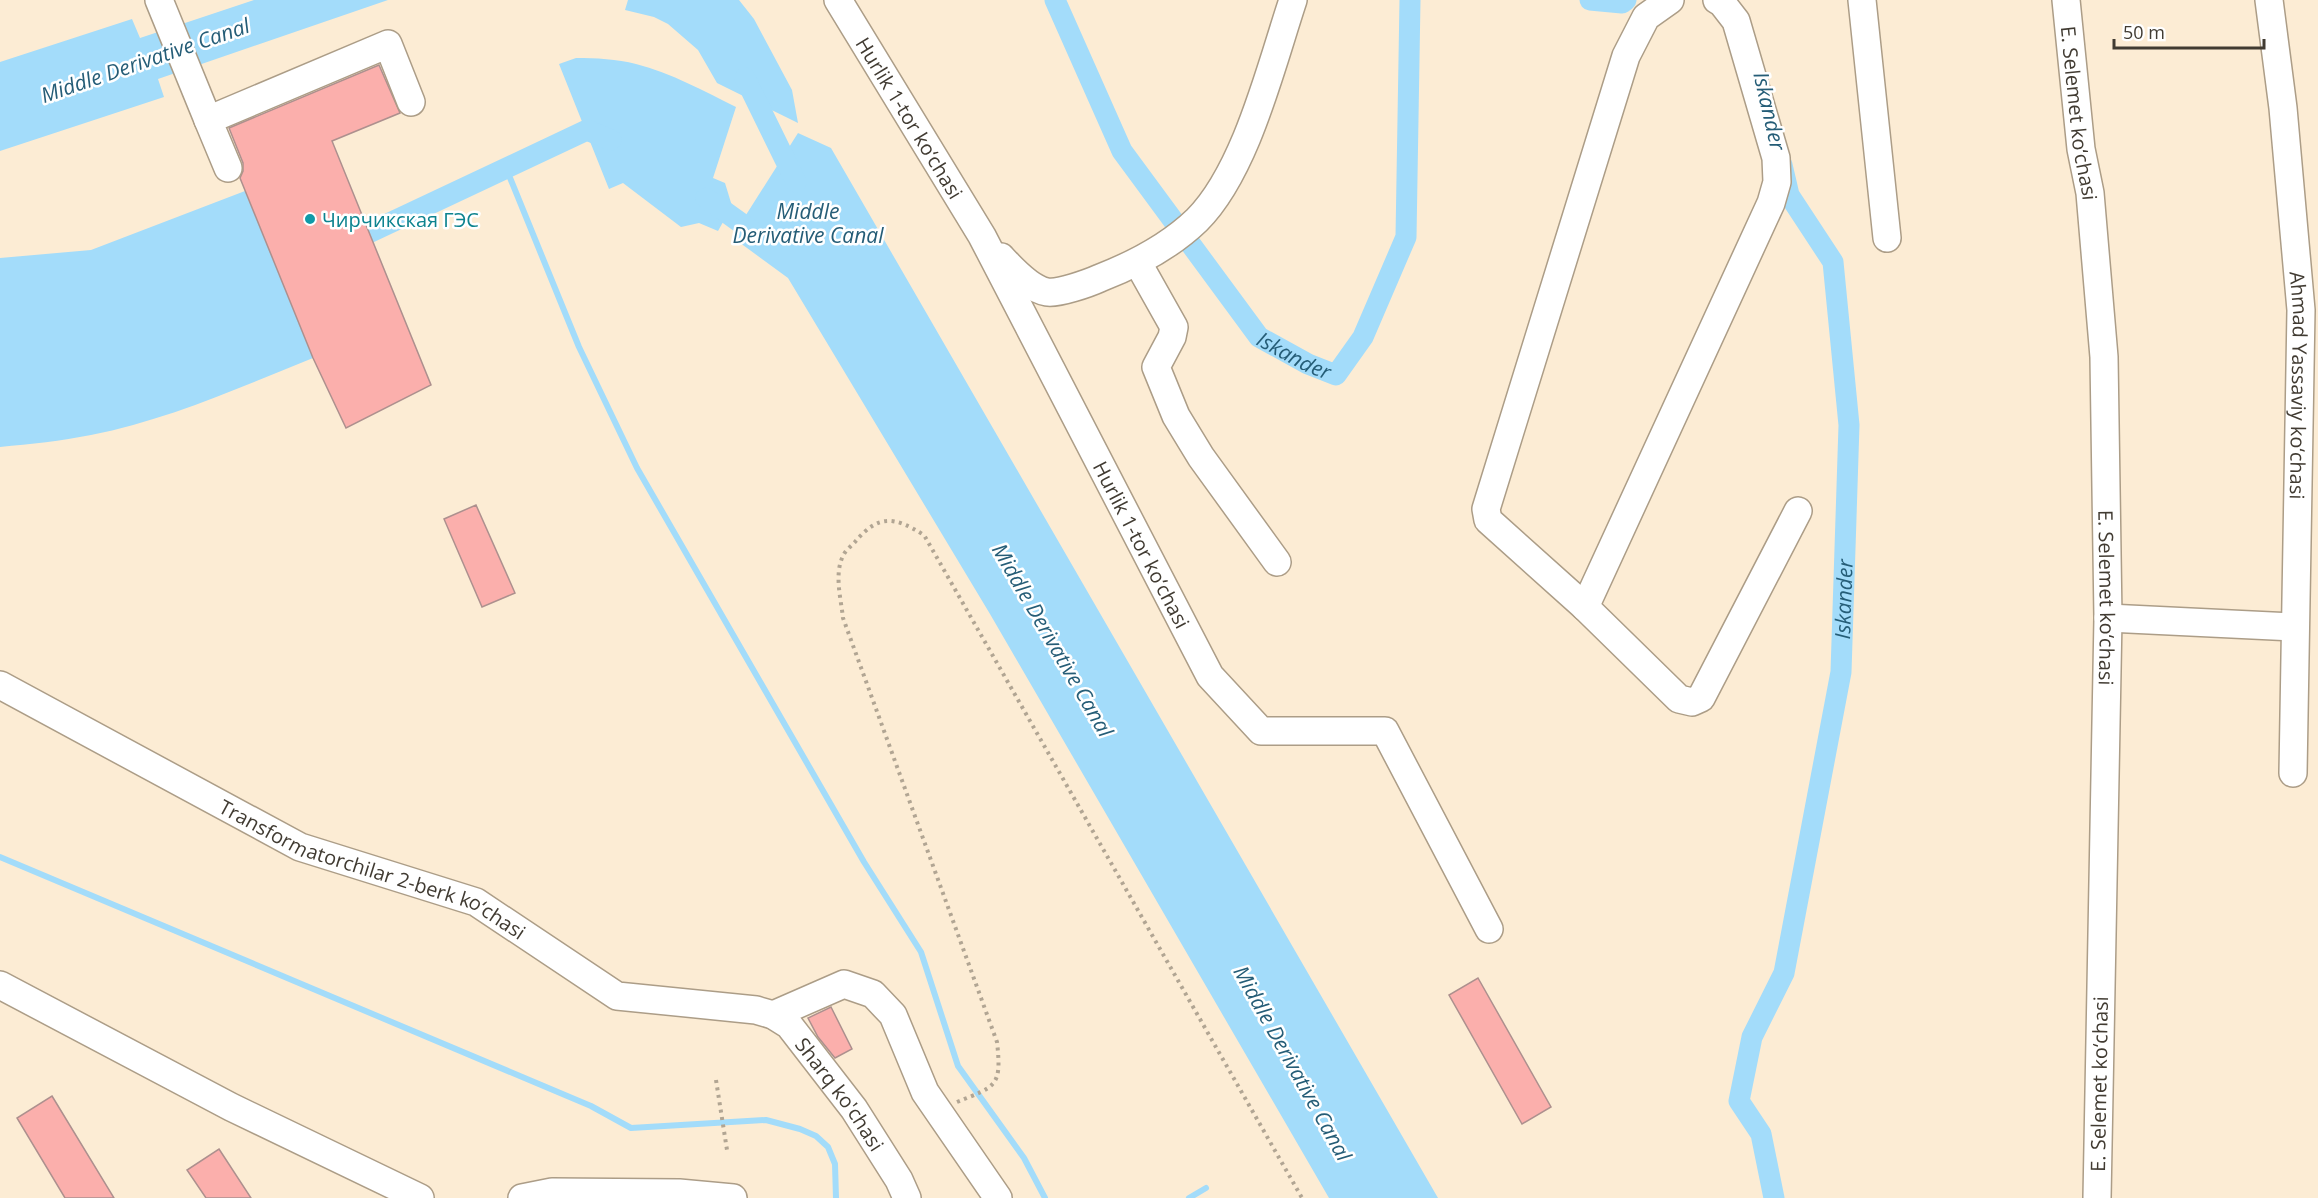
<svg xmlns="http://www.w3.org/2000/svg" width="2318" height="1198" font-family="'Open Sans',sans-serif">
<style>
.water{fill:#a3dcfa}
.lines{fill:none;stroke-linecap:round;stroke-linejoin:round}
.stream{stroke:#a3dcfa;stroke-width:6}
.canal{stroke:#a3dcfa;stroke-width:21}
.building{fill:#fbafac;stroke:#ad908e;stroke-width:1.5}
.minor-casing{stroke:#ac9d87;stroke-width:30}
.path{stroke:#b1a593;stroke-width:4;stroke-dasharray:3 4.5;stroke-linecap:butt}
.minor{stroke:#fff;stroke-width:27}
.culture-dot{fill:#0f9aa8;stroke:#fff;stroke-width:2}
.labels{text-anchor:middle;dominant-baseline:central;stroke-width:5;stroke-linejoin:round;paint-order:stroke}
.street-label{font-size:20px;fill:#413b32;stroke:#fff}
.culture-label{font-size:20px;fill:#0d838f;stroke:#fff;text-anchor:start}
.water-label{font-size:21px;font-style:italic;fill:#255d77;stroke:#fff}
</style>
<rect width="100%" height="100%" fill="#fcecd4"/>
<g class="water">
<path d="M254,0h134l-230,79 6,18 -164,54v-89l132,-43 8,19z"/>
<path d="M628,0h111l15,19 38,71 6,33 -81,-40 -19,-33 -30,-26 -14,-7 -29,-7z"/>
<path d="M576,58c20,0 41,1 60,6 35,9 68,27 100,43l-23,71 12,5 7,23 -14,25 -19,-8 -18,4 -58,-44 -14,6 -50,-125z"/>
<path d="M798,133l33,15 607,1050h-109l-339,-584 -202,-336 -56,-41z"/>
<path d="M245,191l68,167c-72,29 -145,62 -222,77 -30,6 -60,9 -91,12v-189l91,-8z"/>
</g>
<g class="lines">
<g class="stream">
<path d="M506,168l73,179 58,121 227,394 57,90 37,114 66,92 21,40"/>
<path d="M0,857l591,249 40,22 135,-8 34,9 16,7 12,11 7,17 1,34"/>
<path d="M1189,1198l17,-10"/>
</g>
<g class="canal">
<path id="s1" d="M1055,0l67,151 137,186 49,27 28,11 27,-38 43,-100 4,-237"/>
<path d="M1590,0l32,3 4,-3"/>
<path d="M745,78l51,104"/>
<path d="M706,198l57,41"/>
<path d="M343,245l244,-115 24,10"/>
<path id="s2" d="M1774,1198l-13,-64 -22,-33 13,-64 32,-64 57,-301 8,-247 -16,-163 -44,-67 -7,-30"/>
</g>
</g>
<g class="building">
<path d="M379,65l21,48 -68,28 99,244 -85,43 -33,-70 -73,-180 3,-7v-8l-14,-35z"/>
<path d="M476,505l39,88 -33,14 -38,-88z"/>
<path d="M1478,978l73,129 -29,17 -73,-129z"/>
<path d="M831,1007l21,42 -17,9 -17,-21 -10,-19z"/>
<path d="M52,1096l62,102h-49l-48,-80z"/>
<path d="M219,1149l32,49h-45l-19,-28z"/>
</g>
<g class="lines">
<g class="minor-casing">
<g id="minor">
<path d="M159,0l49,120"/>
<path id="s3" d="M838,0l144,236 228,440 51,55h124l104,198"/>
<path d="M1670,0l-24,17 -20,39 -140,453 2,11 97,87 94,92 13,3 9,-4 97,-187"/>
<path d="M1862,0l25,238"/>
<path id="s4" d="M2066,0l15,149 9,44 14,164 4,261 -11,580"/>
<path id="s5" d="M2269,0l14,108 18,202 -8,463"/>
<path d="M228,168l-20,-48 180,-76 23,58"/>
<path d="M1001,257c11,12 29,32 46,35 11,2 42,-9 53,-14 36,-14 69,-31 97,-58 49,-49 74,-154 96,-220"/>
<path d="M1138,263l36,64 -2,10 -16,30 20,49 25,41 76,105"/>
<path d="M1585,607l186,-404 6,-21 -1,-24 -40,-137 -14,-18 -5,-3"/>
<path d="M2108,618l187,9"/>
<path id="s6" d="M0,685l300,162 176,55 141,94 139,14 17,5 16,10 65,84 45,71 8,18"/>
<path d="M0,985l231,122 189,91"/>
<path d="M773,1015l71,-31 29,10 20,21 32,77 73,106"/>
<path d="M522,1198l30,-6 127,1 54,5"/>
</g>
</g>
<g class="path">
<path d="M716,1080l11,70"/>
<path d="M957,1102c39,-16 45,-15 40,-60l-154,-424c-2,-19 -9,-44 0,-62 2,-5 8,-10 12,-14 24,-29 40,-25 69,-7l378,663"/>
</g>
<use href="#minor" class="minor"/>
</g>
<circle class="culture-dot" cx="310" cy="219" r="6"/>
<g class="labels">
<g class="street-label">
<text stroke="none"><textPath href="#s4" startOffset="114">E. Selemet ko‘chasi</textPath></text>
<text stroke="none"><textPath href="#s3" startOffset="138">Hurlik 1-tor ko‘chasi</textPath></text>
<text stroke="none"><textPath href="#s5" startOffset="387">Ahmad Yassaviy ko‘chasi</textPath></text>
<text stroke="none"><textPath href="#s3" startOffset="624">Hurlik 1-tor ko‘chasi</textPath></text>
<text stroke="none"><textPath href="#s4" startOffset="600">E. Selemet ko‘chasi</textPath></text>
<text stroke="none"><textPath href="#s6" startOffset="417">Transformatorchilar 2-berk ko‘chasi</textPath></text>
<text transform="translate(2099 1084) rotate(-89)">E. Selemet ko‘chasi</text>
<text stroke="none"><textPath href="#s6" startOffset="957">Sharq ko'chasi</textPath></text>
</g>
<g class="culture-label">
<text x="322" y="219">Чирчикская ГЭС</text>
</g>
<g class="water-label">
<text transform="translate(145 60) rotate(-19)">Middle Derivative Canal</text>
<text transform="translate(1770 111) rotate(77)">Iskander</text>
<text x="808" y="211">Middle<tspan x="808" dy="24">Derivative Canal</tspan></text>
<text stroke="none"><textPath href="#s1" startOffset="436">Iskander</textPath></text>
<text stroke="none"><textPath href="#s2" startOffset="621">Iskander</textPath></text>
<text transform="translate(1053 640) rotate(60)">Middle Derivative Canal</text>
<text transform="translate(1293 1063) rotate(61)">Middle Derivative Canal</text>
</g>
</g>
<path d="M2114 39v9h150v-9" fill="none" stroke="#413b32" stroke-width="3"/>
<text x="2123" y="39" font-size="18" fill="#413b32" stroke="#ffffff" stroke-width="4.5" paint-order="stroke">50 m</text>
</svg>
